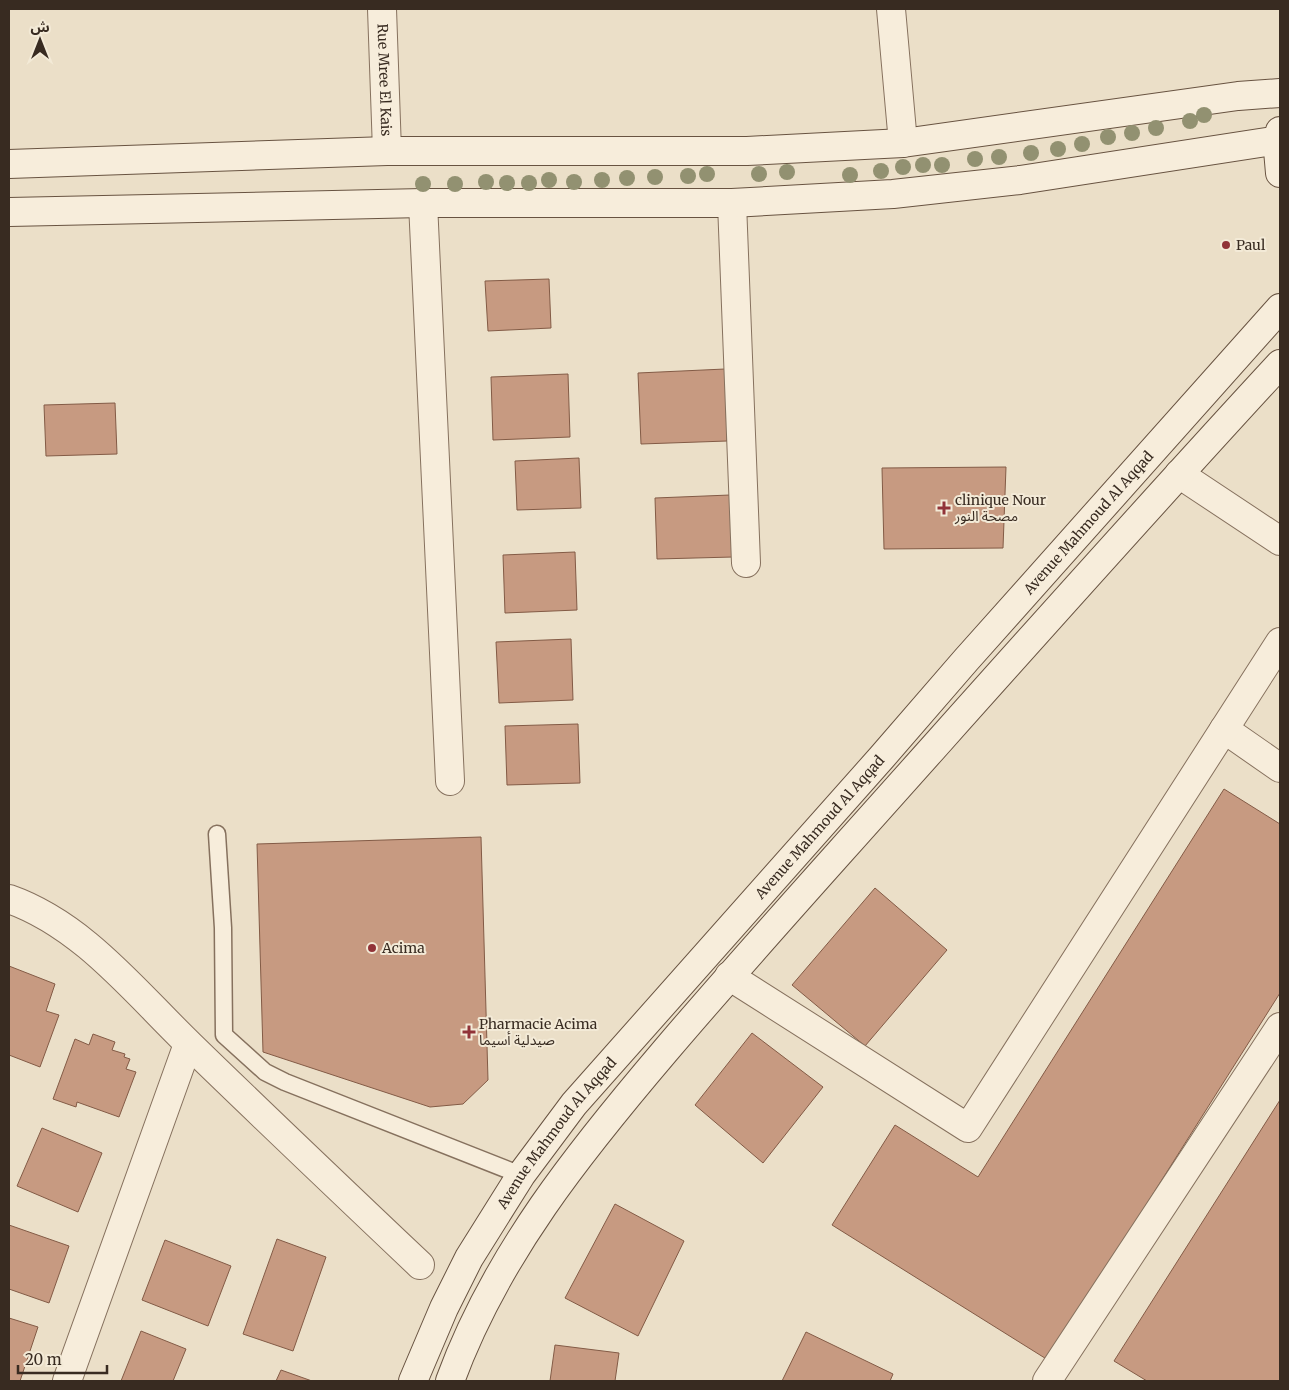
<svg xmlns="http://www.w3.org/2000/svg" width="1289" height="1390" font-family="Merriweather,'Noto Sans Arabic',serif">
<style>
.building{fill:#c79a81;stroke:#835b46}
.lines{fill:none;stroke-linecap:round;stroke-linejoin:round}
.lane-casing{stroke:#86715e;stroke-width:19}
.street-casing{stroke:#86715e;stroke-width:30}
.secondary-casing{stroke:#685341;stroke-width:30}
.lane{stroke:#f7eddb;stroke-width:16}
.street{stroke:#f7eddb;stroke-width:28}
.secondary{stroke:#f7eddb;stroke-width:28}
.tree{fill:#929171}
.poi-dot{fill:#913338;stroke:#f3ead7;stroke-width:2}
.labels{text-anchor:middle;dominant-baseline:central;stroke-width:4;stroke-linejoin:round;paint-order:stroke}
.street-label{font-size:14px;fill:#382b21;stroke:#f3ead7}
.poi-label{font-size:14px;fill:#382b21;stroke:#f3ead7;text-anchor:start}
</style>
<rect width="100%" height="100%" fill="#ebdfc8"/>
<g class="building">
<path d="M549,279l2,49 -63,3 -3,-50z"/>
<path d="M725,369l2,72 -86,3 -3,-71z"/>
<path d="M568,374l2,63 -77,3 -2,-63z"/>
<path d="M115,403l2,51 -71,2 -2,-51z"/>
<path d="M579,458l2,50 -64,2 -2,-49z"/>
<path d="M1006,467l-3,81 -119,1 -2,-81z"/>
<path d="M730,495l3,62 -76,2 -2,-61z"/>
<path d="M575,552l2,58 -72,3 -2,-58z"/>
<path d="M571,639l2,61 -74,3 -3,-61z"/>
<path d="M578,724l2,59 -73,2 -2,-59z"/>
<path d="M1224,789l56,35v169l-232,367 -216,-135 63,-100 83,52z"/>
<path d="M481,837l7,243 -25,24 -33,3 -167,-55 -6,-208z"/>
<path d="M875,888l72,62 -82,96 -73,-61z"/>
<path d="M9,966l46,18 -9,27 13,4 -19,52 -31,-12z"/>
<path d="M752,1033l71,54 -60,76 -68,-58z"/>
<path d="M93,1034l22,8 -3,8 13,4 -1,3 6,2 -4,10 10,3 -17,45 -42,-15 -1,5 -23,-8 22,-60 14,6z"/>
<path d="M1280,1100v281h-133l-33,-20z"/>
<path d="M42,1128l60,25 -24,59 -61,-26z"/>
<path d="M615,1204l69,37 -46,95 -73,-38z"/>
<path d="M9,1225l60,21 -20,57 -40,-14z"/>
<path d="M277,1239l49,18 -33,94 -50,-17z"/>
<path d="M165,1240l66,26 -23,60 -66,-26z"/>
<path d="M9,1318l29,9 -18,54h-11z"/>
<path d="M141,1331l45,18 -13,32h-52z"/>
<path d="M806,1332l87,42 -3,7h-108z"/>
<path d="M555,1345l64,8 -4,28h-65z"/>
<path d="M281,1370l31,11h-36z"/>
</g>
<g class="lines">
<g class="lane-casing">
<path id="lane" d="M217,834l6,94 1,107 41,37 20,10 236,93"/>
</g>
<g class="street-casing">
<g id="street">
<path id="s1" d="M382,9l5,142"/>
<path d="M891,9l12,134"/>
<path d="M423,203l27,578"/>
<path d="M732,203l14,360"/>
<path d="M1179,474l101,67"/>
<path d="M1224,729l56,39"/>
<path d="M9,899c74,26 126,93 181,146 76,74 153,147 230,220"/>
<path d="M729,976l239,152 312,-486"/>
<path d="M67,1381l121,-337"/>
<path d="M1047,1381l233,-354"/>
</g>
</g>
<g class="secondary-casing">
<g id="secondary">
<path d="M1280,131l-2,19 2,23"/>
<path d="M9,164l378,-13h360l156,-8 335,-47 42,-3"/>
<path d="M9,212l414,-9h309l161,-9 127,-14 259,-40"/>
<path id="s2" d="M413,1381l31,-73 25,-50 52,-83 53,-71 308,-347 84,-97 314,-352"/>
<path d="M450,1381c46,-126 130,-230 216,-331 57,-67 116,-133 175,-199 146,-163 291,-327 439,-487"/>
</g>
</g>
<use href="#lane" class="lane"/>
<use href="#street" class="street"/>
<use href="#secondary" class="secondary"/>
</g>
<g class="tree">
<circle cx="1204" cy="115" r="8"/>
<circle cx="1190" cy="121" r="8"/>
<circle cx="1156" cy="128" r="8"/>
<circle cx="1132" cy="133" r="8"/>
<circle cx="1108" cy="137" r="8"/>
<circle cx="1082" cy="144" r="8"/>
<circle cx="1058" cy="149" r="8"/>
<circle cx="1031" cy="153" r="8"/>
<circle cx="999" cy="157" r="8"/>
<circle cx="975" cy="159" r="8"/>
<circle cx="923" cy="165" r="8"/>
<circle cx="942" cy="165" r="8"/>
<circle cx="903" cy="167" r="8"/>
<circle cx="881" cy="171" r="8"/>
<circle cx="787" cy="172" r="8"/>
<circle cx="707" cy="174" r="8"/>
<circle cx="759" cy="174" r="8"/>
<circle cx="850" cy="175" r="8"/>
<circle cx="688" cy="176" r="8"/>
<circle cx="655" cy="177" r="8"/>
<circle cx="627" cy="178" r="8"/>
<circle cx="549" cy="180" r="8"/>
<circle cx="602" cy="180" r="8"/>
<circle cx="486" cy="182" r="8"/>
<circle cx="574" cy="182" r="8"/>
<circle cx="507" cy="183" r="8"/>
<circle cx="529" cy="183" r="8"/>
<circle cx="423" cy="184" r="8"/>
<circle cx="455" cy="184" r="8"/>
</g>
<g class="poi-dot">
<circle cx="1226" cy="245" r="5"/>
<path d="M941.5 500.5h5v5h5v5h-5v5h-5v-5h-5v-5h5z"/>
<circle cx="372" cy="948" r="5"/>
<path d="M466.5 1024.5h5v5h5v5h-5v5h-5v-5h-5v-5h5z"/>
</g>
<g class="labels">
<g class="street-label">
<text stroke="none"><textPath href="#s1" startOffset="71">Rue Mree El Kais</textPath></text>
<text stroke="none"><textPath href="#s2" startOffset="1098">Avenue Mahmoud Al Aqqad</textPath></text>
<text stroke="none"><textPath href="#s2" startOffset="692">Avenue Mahmoud Al Aqqad</textPath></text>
<text stroke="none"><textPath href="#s2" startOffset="288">Avenue Mahmoud Al Aqqad</textPath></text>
</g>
<g class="poi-label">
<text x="1236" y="245">Paul</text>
<text x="955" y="500">clinique Nour<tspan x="955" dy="16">مصحة النور</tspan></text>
<text x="382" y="948">Acima</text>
<text x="479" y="1024">Pharmacie Acima<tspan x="479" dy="16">صيدلية أسيما</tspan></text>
</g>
</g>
<rect width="1289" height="1390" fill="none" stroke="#382b21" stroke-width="20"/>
<g transform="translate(40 40)" stroke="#f3ead7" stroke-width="4" paint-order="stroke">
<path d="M0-4L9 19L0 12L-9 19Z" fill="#382b21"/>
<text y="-8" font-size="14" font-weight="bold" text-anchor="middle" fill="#382b21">ش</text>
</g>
<path d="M18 1365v8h89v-8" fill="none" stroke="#382b21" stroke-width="2.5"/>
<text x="25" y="1365" font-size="15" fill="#382b21" stroke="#f3ead7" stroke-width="4" paint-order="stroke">20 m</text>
</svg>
